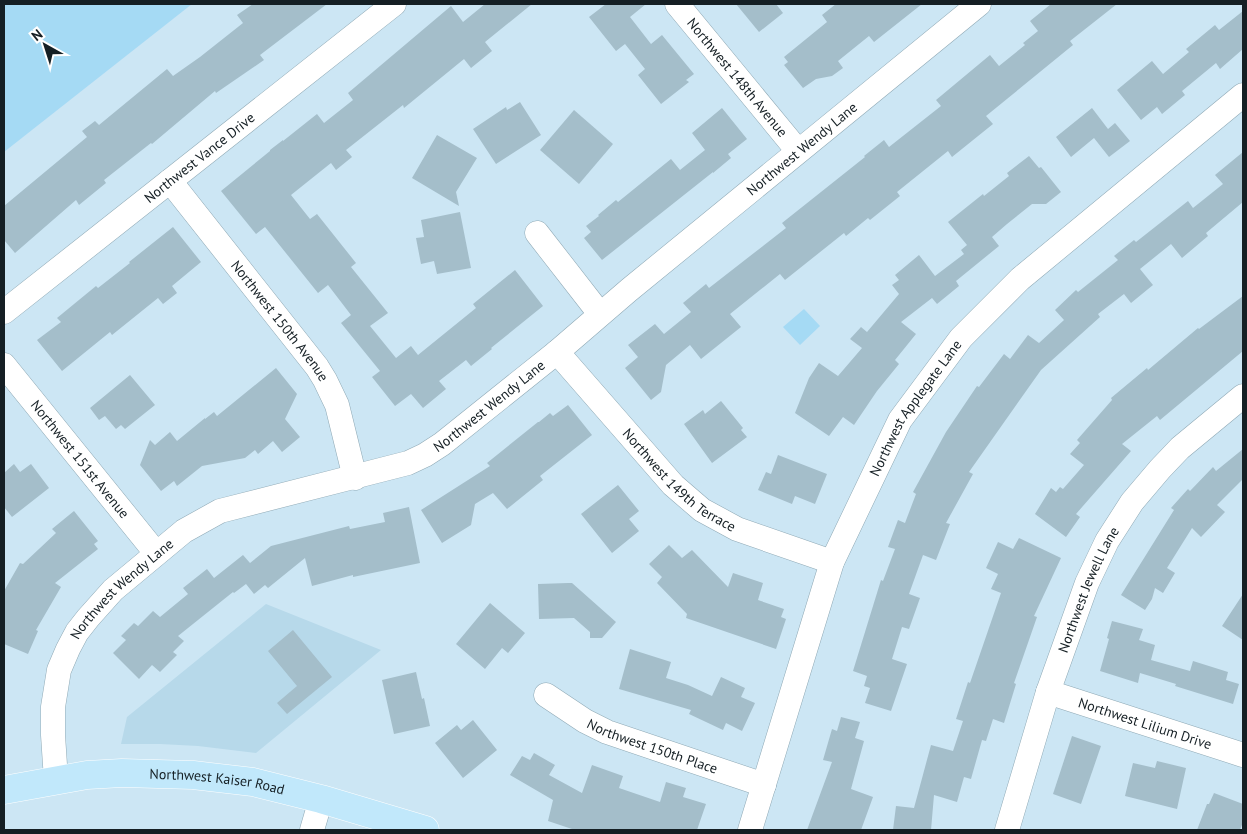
<svg xmlns="http://www.w3.org/2000/svg" width="1247" height="834" font-family="'PT Sans',sans-serif">
<style>
.built{fill:#b7d9ea}
.green{fill:#a5daf4}
.building{fill:#a4beca}
.lines{fill:none;stroke-linecap:round;stroke-linejoin:round}
.minor-casing{stroke:#8fa9b5;stroke-width:25}
.major-casing{stroke:#fff;stroke-width:29}
.minor{stroke:#fff;stroke-width:24}
.major{stroke:#c1e8fb;stroke-width:28}
.labels{text-anchor:middle;dominant-baseline:central;stroke-width:4.5;stroke-linejoin:round;paint-order:stroke}
.street-label{font-size:14px;fill:#151f24;stroke:#fff}
</style>
<rect width="100%" height="100%" fill="#cce6f4"/>
<path class="built" d="M266,604l115,46 -125,103 -58,-7 -38,-2h-39l6,-27z"/>
<g class="green">
<path d="M4,4h188l-188,148z"/>
<path d="M804,309l16,17 -20,19 -17,-18z"/>
</g>
<g class="building">
<path d="M253,4h74l-67,51 4,5 -48,33 -1,-2 -63,53 -1,-1 -47,37 2,3 -27,22 -3,-5 -61,53 -11,-13v-34l83,-69 -5,-6 13,-10 4,4 68,-56 6,7 27,-19 43,-34 -6,-8z"/>
<path d="M485,4h47l-47,38 7,9 -21,17 -7,-9 -60,49 -1,-3 -57,45 6,7 -16,13 -5,-7 -40,32 19,24 7,-5 39,49 -5,4 37,46 -18,13 26,32 15,-12 7,9 58,-47 -3,-4 42,-34 28,36 -52,42 1,1 -21,17 -5,-6 -27,21 7,8 -23,19 -12,-14 -16,12 -23,-29 8,-6 -39,-48 10,-8 -23,-30 -10,8 -53,-66 -9,7 -35,-43 49,-40v-1l13,-10v1l34,-27 7,9 29,-23 -5,-7 103,-87 12,16z"/>
<path d="M606,4h40l-16,13 21,27 11,-9 32,39 -8,6 3,2 -28,22 -23,-29 7,-6 -20,-25 -9,7 -27,-34z"/>
<path d="M736,4h40l7,9 -24,19z"/>
<path d="M836,4h86l-48,38 -5,-6 -31,25 5,7 -11,8 -16,3 -13,9 -19,-23 4,-3 -4,-5 43,-35 -5,-7z"/>
<path d="M1051,4h66l-47,37 3,4 -87,71 7,8 -41,33 -4,-6 -51,41 3,4 -30,24 -2,-2 -22,18 -2,-3 -59,47 -5,-6 -50,40 11,13 -40,32 -11,-14 -24,20 -5,27 -10,8 -26,-32 13,-11 -10,-12 27,-21 9,10 27,-22 -8,-9 23,-19 3,4 77,-60 -4,-5 83,-66 -1,-1 20,-16 5,7 52,-41 -5,-6 54,-45 9,11 26,-21 -2,-2 15,-12 -8,-10z"/>
<path d="M1243,11v38l-23,20 -4,-6 -34,28 3,4 -23,19 -5,-7 -16,13 -24,-30 35,-29 11,13 26,-22 -3,-3 29,-24 4,5z"/>
<path d="M520,102l21,33 -45,29 -23,-35 33,-22 1,3z"/>
<path d="M722,108l25,31 -19,15 3,4 -18,15v-1l-111,88 -18,-22 7,-6 -5,-6 13,-10 -1,-1 18,-15 2,2 53,-43 9,11 25,-20 -13,-17z"/>
<path d="M1092,108l16,21 7,-6 15,18 -21,16 -15,-19 -23,19 -15,-20z"/>
<path d="M574,110l39,34 -34,40 -39,-34z"/>
<path d="M437,135l40,23 -21,34 3,14 -47,-28z"/>
<path d="M1243,152v50l-37,31 2,3 -26,22 -11,-14 -31,25 13,16 -22,18 -7,-9 -26,20 2,3 -59,53 -29,41 -43,61 4,2 -27,49 4,1 -14,36 -13,-5 -14,39 11,4 -11,31 -7,-2 -10,32 15,5 -16,47 -26,-8 5,-15 -6,-2 3,-10 -14,-5 28,-91 2,1 12,-32 -7,-2 10,-27 7,3 11,-29 -3,-2 33,-60 31,-46 2,1 25,-33 6,5 18,-24 11,8 25,-23 -9,-10 21,-20 2,2 40,-32 -4,-4 20,-16 2,2 52,-41 5,7 30,-24 -8,-9z"/>
<path d="M1029,156l10,12 2,-1 20,25 -15,12h-14l-25,20 -15,13 7,9 -43,35 3,5 -22,18 -5,-6 -31,24 15,12 -21,26 4,4 -22,27 -23,34 -11,-8 -14,19 -34,-23 14,-35 10,-15 19,13 24,-28 -12,-9 11,-12 6,5 32,-38 -7,-9 7,-5 -4,-5 24,-20 16,21 29,-22 -3,-4 6,-5 -19,-23 35,-28 1,2 25,-20 -2,-3z"/>
<path d="M460,212l11,56 -34,6 -3,-13 -13,3 -5,-26 8,-1 -3,-17z"/>
<path d="M173,227l28,35 -29,24 5,7 -14,11 -5,-6 -46,37 -2,-3 -48,39 -25,-31 24,-18 -4,-4 39,-32 2,2 32,-25 -1,-1z"/>
<path d="M1243,296v55l-83,69 -3,-4 -35,28 9,7 -55,63 4,3 -14,20 -31,-23 16,-26 5,4 4,-5 3,2 21,-24 -14,-11 10,-11 -3,-3 35,-40 -1,-2 36,-30 1,2 50,-42 1,1z"/>
<path d="M276,368l21,26 -12,25 15,18 -18,15 -9,-11 -15,13 -3,-4 -10,8 -43,8 -25,20 -3,-5 -13,10 -21,-26 10,-25 5,5 15,-13 7,9 28,-23v1l9,-7 3,4z"/>
<path d="M130,375l25,30 -30,24 -4,-4 -5,4 -11,-13 -6,4 -9,-12z"/>
<path d="M721,401l22,27 -2,2 6,7 -35,26 -28,-39 19,-14 2,4z"/>
<path d="M568,405l24,30 -52,41 3,4 -36,29 -14,-16 -18,11 -4,21 -29,18 -21,-33 69,-44 -3,-3 51,-41h1l11,-9 3,3z"/>
<path d="M1243,449v30l-26,26 8,7 -24,25 -9,-9 -25,40 8,5 -12,20 -8,-5 -3,11 -7,11 -24,-15 53,-85 -3,-2 17,-19 2,2 23,-24 3,4z"/>
<path d="M778,455l49,19 -12,30 -20,-8 -3,8 -34,-14 8,-18 5,2z"/>
<path d="M14,464l6,8 11,-8 18,24 -37,29 -8,-10v-34z"/>
<path d="M618,485l21,26 -10,8 10,12 -27,22 -31,-39z"/>
<path d="M409,507l11,56 -67,14v-2l-41,11 -7,-28 -37,30 -3,-3 -11,9 -8,-10 -12,9 -1,-1 -55,44 6,5 -11,11 4,3 -17,17 -8,-7 -13,14 -26,-26 13,-13 -5,-4 13,-13 4,3 15,-15 7,6 28,-23 -5,-6 24,-19 7,9 29,-23 7,8 21,-17 78,-20 1,3 35,-7 -2,-9z"/>
<path d="M74,511l24,30 -4,3 4,5 -43,34 6,4 -25,43 2,1 -10,23 -24,-10v-53l16,-28 3,1 33,-31 -4,-4z"/>
<path d="M1019,538l42,20 -27,58 3,1 -23,66 2,1 -12,39 -11,-4 -7,22 -4,-1 -11,39 -7,-2 -7,25 -23,-7 -3,35h-38l3,-24 18,2 17,-63 22,6 10,-30 -7,-2 12,-37 2,1 31,-90 -10,-4 7,-15 -12,-6 12,-26 15,7z"/>
<path d="M669,545l13,13 10,-8 36,37 5,-14 30,10 -5,17 26,9 -3,8 5,2 -10,30 -90,-31 1,-4 -30,-31 5,-6 -13,-13z"/>
<path d="M568,583h4l44,39 -14,16h-12v-6l-16,-14 -35,1 -1,-35z"/>
<path d="M1243,594v46l-21,-14z"/>
<path d="M490,603l35,30 -17,20 -6,-5 -17,21 -29,-25z"/>
<path d="M1112,621l31,8 -4,11 16,5 -4,15 39,11 3,-10 35,11 -2,8 13,4 -6,20 -58,-18 1,-2 -36,-11 -2,10 -38,-12 9,-32 -2,-1z"/>
<path d="M293,630l39,47 -45,37 -10,-11 20,-17 -29,-35z"/>
<path d="M630,649l41,13 -5,16 22,7 24,11 9,-19 24,11 -4,9 14,6 -13,28 -16,-8 -3,7 -34,-16 2,-4 -72,-21z"/>
<path d="M416,672l6,27 2,-1 6,28 -36,8 -12,-54z"/>
<path d="M841,717l19,5 -5,16 9,3 -13,48 22,8 -12,33h-54l25,-68 -9,-2 9,-31 5,2z"/>
<path d="M473,720l24,30 -34,28 -28,-35 22,-18 4,5z"/>
<path d="M1072,736l29,10 -20,58 -28,-10z"/>
<path d="M534,753l21,12 -6,10 33,18 10,-28 31,11 -4,12 41,14 6,-20 20,6 -3,9 23,7 -9,26h-122l-27,-9 5,-21 -43,-25 12,-19 8,4z"/>
<path d="M1157,761l29,7 -9,41 -52,-13 8,-33 22,5z"/>
<path d="M1214,793l29,11v18l-3,8h-43l10,-26h2z"/>
</g>
<g class="lines">
<g class="minor-casing">
<g id="minor">
<path id="s1" d="M677,4l121,147"/>
<path id="s2" d="M170,181l147,186 8,13 12,25 18,73"/>
<path d="M537,233l63,81"/>
<path id="s3" d="M4,312l390,-308"/>
<path id="s4" d="M557,352l116,133 29,25 35,19 95,33"/>
<path id="s5" d="M4,365l152,188"/>
<path id="s6" d="M1048,692l195,63"/>
<path id="s7" d="M546,695l39,26 22,11 157,53"/>
<path id="s8" d="M56,780l-3,-45v-28l6,-37 9,-21 9,-17 11,-14 25,-28 71,-59 36,-20 188,-48 17,-8 17,-11 115,-92 72,-62 350,-286"/>
<path d="M312,830l9,-31"/>
<path id="s9" d="M750,830l82,-268 68,-142 61,-82 59,-59 223,-184"/>
<path id="s10" d="M1007,830l41,-138 39,-109 20,-42 25,-39 28,-33 20,-21 63,-52"/>
</g>
</g>
<g class="major-casing">
<g id="major">
<path id="s11" d="M4,790l83,-15 35,-2 71,2 60,7 68,17 104,31"/>
</g>
</g>
<use href="#minor" class="minor"/>
<use href="#major" class="major"/>
</g>
<g class="labels">
<g class="street-label">
<text stroke="none"><textPath href="#s1" startOffset="95">Northwest 148th Avenue</textPath></text>
<text stroke="none"><textPath href="#s8" startOffset="1040">Northwest Wendy Lane</textPath></text>
<text stroke="none"><textPath href="#s3" startOffset="249">Northwest Vance Drive</textPath></text>
<text stroke="none"><textPath href="#s2" startOffset="178">Northwest 150th Avenue</textPath></text>
<text stroke="none"><textPath href="#s8" startOffset="635">Northwest Wendy Lane</textPath></text>
<text stroke="none"><textPath href="#s9" startOffset="456">Northwest Applegate Lane</textPath></text>
<text stroke="none"><textPath href="#s5" startOffset="121">Northwest 151st Avenue</textPath></text>
<text stroke="none"><textPath href="#s4" startOffset="178">Northwest 149th Terrace</textPath></text>
<text stroke="none"><textPath href="#s8" startOffset="215">Northwest Wendy Lane</textPath></text>
<text stroke="none"><textPath href="#s10" startOffset="254">Northwest Jewell Lane</textPath></text>
<text stroke="none"><textPath href="#s6" startOffset="102">Northwest Lilium Drive</textPath></text>
<text stroke="none"><textPath href="#s7" startOffset="119">Northwest 150th Place</textPath></text>
<text stroke="none"><textPath href="#s11" startOffset="215">Northwest Kaiser Road</textPath></text>
</g>
</g>
<rect width="1247" height="834" fill="none" stroke="#151f24" stroke-width="10"/>
<g transform="translate(45 45) rotate(321)" stroke="#ffffff" stroke-width="4" paint-order="stroke">
<path d="M0-4L9 19L0 12L-9 19Z" fill="#151f24"/>
<text y="-8" font-size="14" font-weight="bold" text-anchor="middle" fill="#151f24">N</text>
</g>
</svg>
